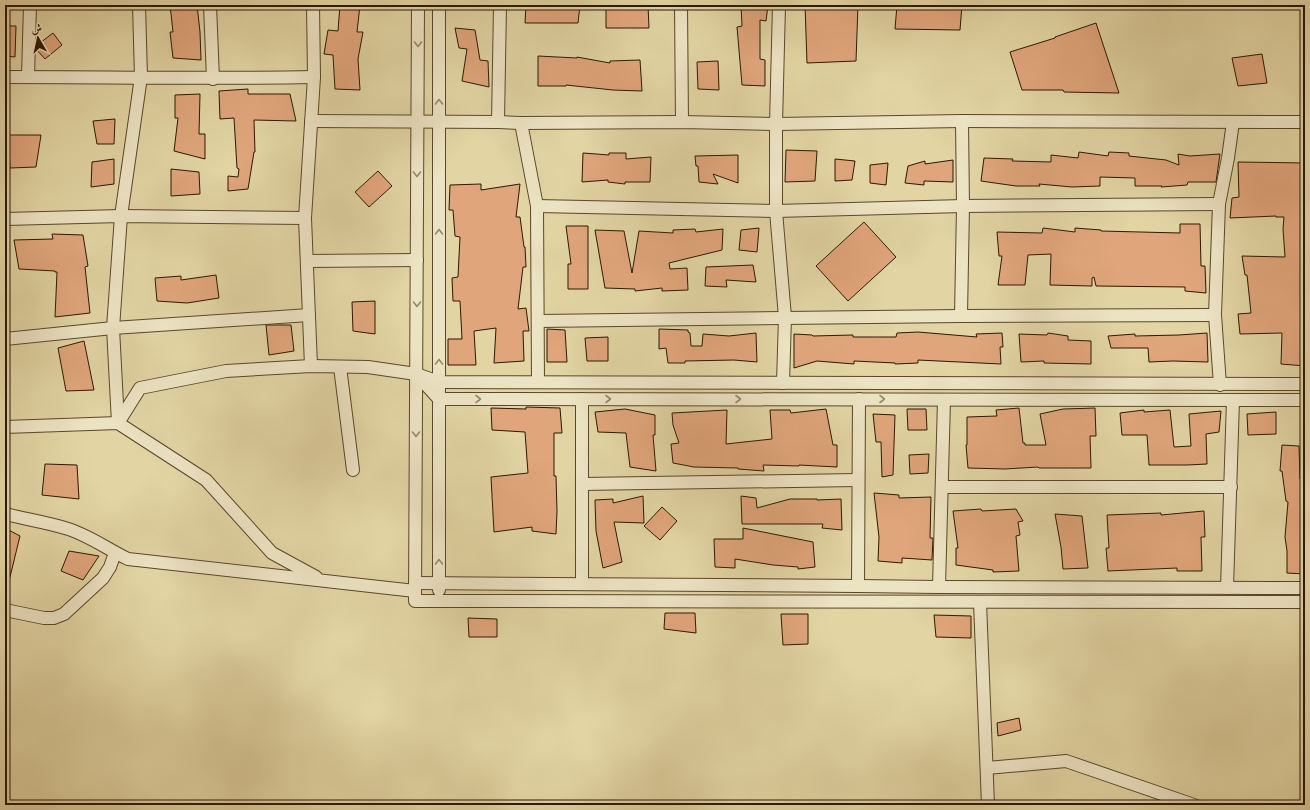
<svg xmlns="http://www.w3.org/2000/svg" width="1310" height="810" font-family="Cardo,Amiri,serif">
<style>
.building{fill:#e0a57b;stroke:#2c1803}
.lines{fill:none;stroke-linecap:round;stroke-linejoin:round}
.minor-casing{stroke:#5a472b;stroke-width:14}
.minor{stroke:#ece3c3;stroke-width:12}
.oneway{stroke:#96886d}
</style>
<rect width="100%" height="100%" fill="#e2d4a3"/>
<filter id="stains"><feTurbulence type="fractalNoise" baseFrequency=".005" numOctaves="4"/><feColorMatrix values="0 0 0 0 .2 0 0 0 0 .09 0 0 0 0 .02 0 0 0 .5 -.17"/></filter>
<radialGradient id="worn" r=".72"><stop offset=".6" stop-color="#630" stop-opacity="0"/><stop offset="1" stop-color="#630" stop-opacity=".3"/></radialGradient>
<g class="building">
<path d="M170,5h27l3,27 1,28 -28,-2 -3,-26h3z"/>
<path d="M340,5h20l-3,27h6l-5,27 2,31 -25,-1 -2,-34 -9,-1 4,-24 10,1z"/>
<path d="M526,5h54l-2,18h-53z"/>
<path d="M606,5h42l1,23h-43z"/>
<path d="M741,5h27l-2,16 -6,-1v39l5,1v26l-23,-1 -5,-58 5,-1z"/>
<path d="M805,5h53l-2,56 -49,2z"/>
<path d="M897,5h65l-2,25 -65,-1z"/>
<path d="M1096,23l23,70 -55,-1 -1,-2h-41l-12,-38 45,-14v-1z"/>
<path d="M5,26h11l-1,31 -10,-1z"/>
<path d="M455,28l20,2 5,30 8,1 1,26 -27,-6 5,-32 -8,-1z"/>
<path d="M53,33l9,12 -17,14 -9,-10v-3z"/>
<path d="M1262,54l5,29 -29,3 -6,-28z"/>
<path d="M538,56l39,2v-1l33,6v-2l30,-1 2,31 -29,-1 -47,-5v1h-28z"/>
<path d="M718,61l1,29 -21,-1 -1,-27z"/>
<path d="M248,89v5h42l6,27 -42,-1 1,32h-1l-6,37 -20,2v-15l10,1 1,-8 -2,-1 -3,-50 -14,1 -1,-28z"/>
<path d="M200,94l-1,40h6v25l-31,-8 4,-33h-3v-23z"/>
<path d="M115,119l-1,25h-17l-4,-23z"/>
<path d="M8,135h33l-5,32 -26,1z"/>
<path d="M786,150l31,1 -2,30 -30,1z"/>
<path d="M1079,152l29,4 1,-4 20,1v3l37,4 13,5 -1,-11 12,2 30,-2 -4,28h-28l-1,3 -26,2 1,-1h-27v-8l-35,-1v9l-28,1 -33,-3 1,2h-24l-35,-5 3,-23 29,1 -1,2 39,1v-7l27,3z"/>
<path d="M583,153l26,2v-2h17v6l25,-2 -1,25h-25v2l-17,-2v-2l-26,2z"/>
<path d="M738,155v28l-25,-9 5,10 -19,-2 -1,-16h-2l-1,-10z"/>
<path d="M114,159v25l-23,3 1,-25z"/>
<path d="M835,159l20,2 -3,19 -17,1z"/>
<path d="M953,160v22l-29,-1v4l-19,-2 3,-17 17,-5v3z"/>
<path d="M1238,162l67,1v171h-2l2,32 -24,-2 1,-31 -42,1 -2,-20 13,-1 -4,-38h-2l-3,-19 43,1 -2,-28 1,-12h-8v-1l-46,2 2,-20 7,-1z"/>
<path d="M888,163l-2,22 -16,-2v-18z"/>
<path d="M171,169l28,3 1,22 -29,2z"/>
<path d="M378,171l14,15 -23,21 -14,-15z"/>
<path d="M481,184v6l39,-6 -4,33h4l4,30h1l1,20h-3l-5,42 8,-1 3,23h-6l1,30 -30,2 2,-35 -22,3 2,34h-28v-26h14l-2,-38h-7l-1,-23 6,-1 2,-40 -5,-1 -2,-26h-4l1,-25z"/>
<path d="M864,222l32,35 -48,44 -32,-35z"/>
<path d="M1180,224h20l1,42h4l1,27 -21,-2v-4l-89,-1 -2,-9 -2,1v8l-42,-1 1,-31 -23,1 -3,30h-27l4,-29h-3l-2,-24 45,1 1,-5 32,4v-4l26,2v1l79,2z"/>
<path d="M566,226h22v63h-20v-25h3z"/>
<path d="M759,228l-2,24 -18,-2 2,-20z"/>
<path d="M695,229l1,3 27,-3 -1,21 -53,13 1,6 17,-1 1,22 -26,1v-3l-27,3v-2l-30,-1 -10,-58 29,1 8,42 7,-42 34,2v-3z"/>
<path d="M52,234l31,1 5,31 -3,1 5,46 -35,4 2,-45h-2v-1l-36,-2 -5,-29 39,-1z"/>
<path d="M753,265l3,17 -30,-2 1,7 -22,-1 1,-19z"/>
<path d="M216,275l3,23 -32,5 -30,-2 -2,-23 26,-2v4z"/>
<path d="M375,301v33l-22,-3 -1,-29z"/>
<path d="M266,325h25l3,26 -25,4z"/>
<path d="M547,329l18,1 2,32h-20z"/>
<path d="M659,329l29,1v2l2,1 1,13h11l1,-12 26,2 27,-3 1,29 -23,-2 -49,1v2h-17l-2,-15 -7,1z"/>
<path d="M918,332l59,5 -1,-3 26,-1 1,14h-3l1,17 -83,-4v3l-23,1v-1l-41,-2v3l-37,-3 -23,7v-34l18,1 1,1 40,-1v2h43l1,-4z"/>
<path d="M1048,333l20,3v4l23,1v23l-47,-1v-2l-23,1 -2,-28 28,1z"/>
<path d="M1207,333l1,29 -35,-1 -24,1 -1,-14h-37l-3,-12 27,-2v2l44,-1z"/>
<path d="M608,337v24h-21l-2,-23z"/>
<path d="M84,341l10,49 -28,1 -8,-43z"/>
<path d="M526,407l34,1 2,25h-8v43h2l1,35 -1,23 -24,-3v-4l-38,5 -3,-55 37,-4 -3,-41 -33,-2 -1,-22 35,1z"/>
<path d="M1019,408l4,35h2v2h21l-6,-31 23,-5 32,-1 1,28h-6l1,32h-52l-1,-1 -33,2 -37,-1 -2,-23h1v-28l30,-1 -1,-6z"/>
<path d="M625,409l30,6v20h-2l3,36 -26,-4 -4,-34 -28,-1 -3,-20z"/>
<path d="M826,409l7,36h4v22l-38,-2v1l-36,-1 1,6 -26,-2v-1l-44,-1 -21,-4 -2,-19 8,-1 -6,-18 -1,-12 55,-3 -1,34 46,-5 -2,-29h20l1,3z"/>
<path d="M907,409h19l1,21h-19z"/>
<path d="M1144,410v2l26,-2 4,37 17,-1 -2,-32 32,-3 -2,21 -13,2 1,30 -20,1h-38l-2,-30h-25l-2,-22z"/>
<path d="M1276,412v22l-28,1 -1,-21z"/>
<path d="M873,414l22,1 -2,60 -11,2 -1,-35h-5z"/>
<path d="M1282,445l17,1 1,33h5v95l-18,-1v-22l-2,-14 3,-35 -2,-1 -4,-30h-2z"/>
<path d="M929,454l-1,19 -18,1 -1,-19z"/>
<path d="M45,464l32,1 2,34 -37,-4z"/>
<path d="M874,493l25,2v3l32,-1 -1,41h3l-1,22 -30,-2v5l-24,-2 1,-24z"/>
<path d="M643,496l1,27 -30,-1 8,40 -19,6 -7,-37 -1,-31 18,-1v4z"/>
<path d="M741,496l15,2 1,10 33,-9h27v1l24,-1 1,31 -20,-2 1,-4h-81z"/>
<path d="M662,507l15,14 -17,19 -16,-14z"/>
<path d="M981,509l1,2 34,-2 7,12 -5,1 2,13 -4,1 3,35 -26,1v-2l-37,-5v-17h2l-5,-37z"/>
<path d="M1204,511l1,26h-4l1,34h-25v-3l-69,3 -2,-23h3l-2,-33 54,-2v2z"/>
<path d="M1055,514l27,2 6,52 -25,1 -2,-22z"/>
<path d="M5,528l15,8 -12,49 -3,-1z"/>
<path d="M743,528l70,14 2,25 -17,2v-2l-25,-2 -38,-6v9l-20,-1 -1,-28h29z"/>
<path d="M69,551l30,5 -16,24 -22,-9z"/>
<path d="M665,613h30l1,20 -32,-4z"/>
<path d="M781,614h27v30l-25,1z"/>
<path d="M934,615l37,1v22l-35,-1z"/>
<path d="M468,618l29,1v18h-28z"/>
<path d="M1019,718l2,12 -23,6 -1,-13z"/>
</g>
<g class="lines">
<g class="minor-casing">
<g id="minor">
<path d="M210,5l3,74"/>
<path d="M418,5l-3,596 890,1"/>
<path d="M681,5l1,117"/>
<path d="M779,5l-3,119v87l9,106 -2,66"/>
<path d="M5,77c103,0 206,2 309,0"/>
<path d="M28,77l2,-72"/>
<path d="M311,121l187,1 23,1 161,-1 94,2 186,-3 343,1"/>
<path d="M498,122l2,-117"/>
<path d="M521,123l16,83 1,176"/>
<path d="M537,206l239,5 187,-5 256,-2"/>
<path d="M5,219l116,-3 184,2"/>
<path d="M307,261l110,-1"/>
<path d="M961,316l2,-110 -1,-85"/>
<path d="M538,321l423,-5 254,-1"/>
<path d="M5,339l108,-11 196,-13"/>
<path d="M311,366l-6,-148 9,-141 -1,-72"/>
<path d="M340,367l13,103"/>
<path d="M419,375l20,7 866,2"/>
<path d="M1220,385l-5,-70 4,-111 9,-46 5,-36"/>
<path d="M582,399v185"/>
<path d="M118,423l22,-35 86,-17 85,-5 57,1 48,7 23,25 866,1"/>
<path d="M118,423l-5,-95 8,-112 20,-139 -2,-72"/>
<path d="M5,427l113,-4 88,57 66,73 44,24"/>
<path d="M582,484l276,-4"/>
<path d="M942,487h289"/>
<path d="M5,514c20,5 40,8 60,14 22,6 42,21 63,31l287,32"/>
<path d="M415,583l443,3 81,1 366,1"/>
<path d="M858,586l1,-187"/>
<path d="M939,587l5,-187"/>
<path d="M1227,588l6,-188"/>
<path d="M439,590v-585"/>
<path d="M980,602l8,203"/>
<path d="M5,610l39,8h10l10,-4 39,-36 7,-11 5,-14"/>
<path d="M987,768l79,-7 128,44"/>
</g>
</g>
<use href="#minor" class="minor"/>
</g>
<defs><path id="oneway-chevron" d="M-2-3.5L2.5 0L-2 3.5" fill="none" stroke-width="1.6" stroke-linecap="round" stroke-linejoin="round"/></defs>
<g class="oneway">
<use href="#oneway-chevron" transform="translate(418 44) rotate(90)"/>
<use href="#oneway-chevron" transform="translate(439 102) rotate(-90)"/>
<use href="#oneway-chevron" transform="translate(417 174) rotate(90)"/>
<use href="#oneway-chevron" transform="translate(439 232) rotate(-90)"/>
<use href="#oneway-chevron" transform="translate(417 304) rotate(90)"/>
<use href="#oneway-chevron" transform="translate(439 362) rotate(-90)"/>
<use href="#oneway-chevron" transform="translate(478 399)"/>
<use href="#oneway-chevron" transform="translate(608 399)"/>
<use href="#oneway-chevron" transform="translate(738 399)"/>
<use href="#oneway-chevron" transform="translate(882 399)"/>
<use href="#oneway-chevron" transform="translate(416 434) rotate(90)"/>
<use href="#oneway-chevron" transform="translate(439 562) rotate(-90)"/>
</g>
<rect width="1310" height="810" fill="none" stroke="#e2d4a3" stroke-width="20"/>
<rect x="6" y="6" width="1298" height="798" fill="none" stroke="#2c1803" stroke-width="2"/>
<rect x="10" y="10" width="1290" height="790" fill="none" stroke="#2c1803"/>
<g transform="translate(38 38) rotate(351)" stroke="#ece3c3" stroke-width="3" paint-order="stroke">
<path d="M0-3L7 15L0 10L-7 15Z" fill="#2c1803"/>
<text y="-6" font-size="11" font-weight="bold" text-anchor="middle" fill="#2c1803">ش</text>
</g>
<rect width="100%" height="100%" filter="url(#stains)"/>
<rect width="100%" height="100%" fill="url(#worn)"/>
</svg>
